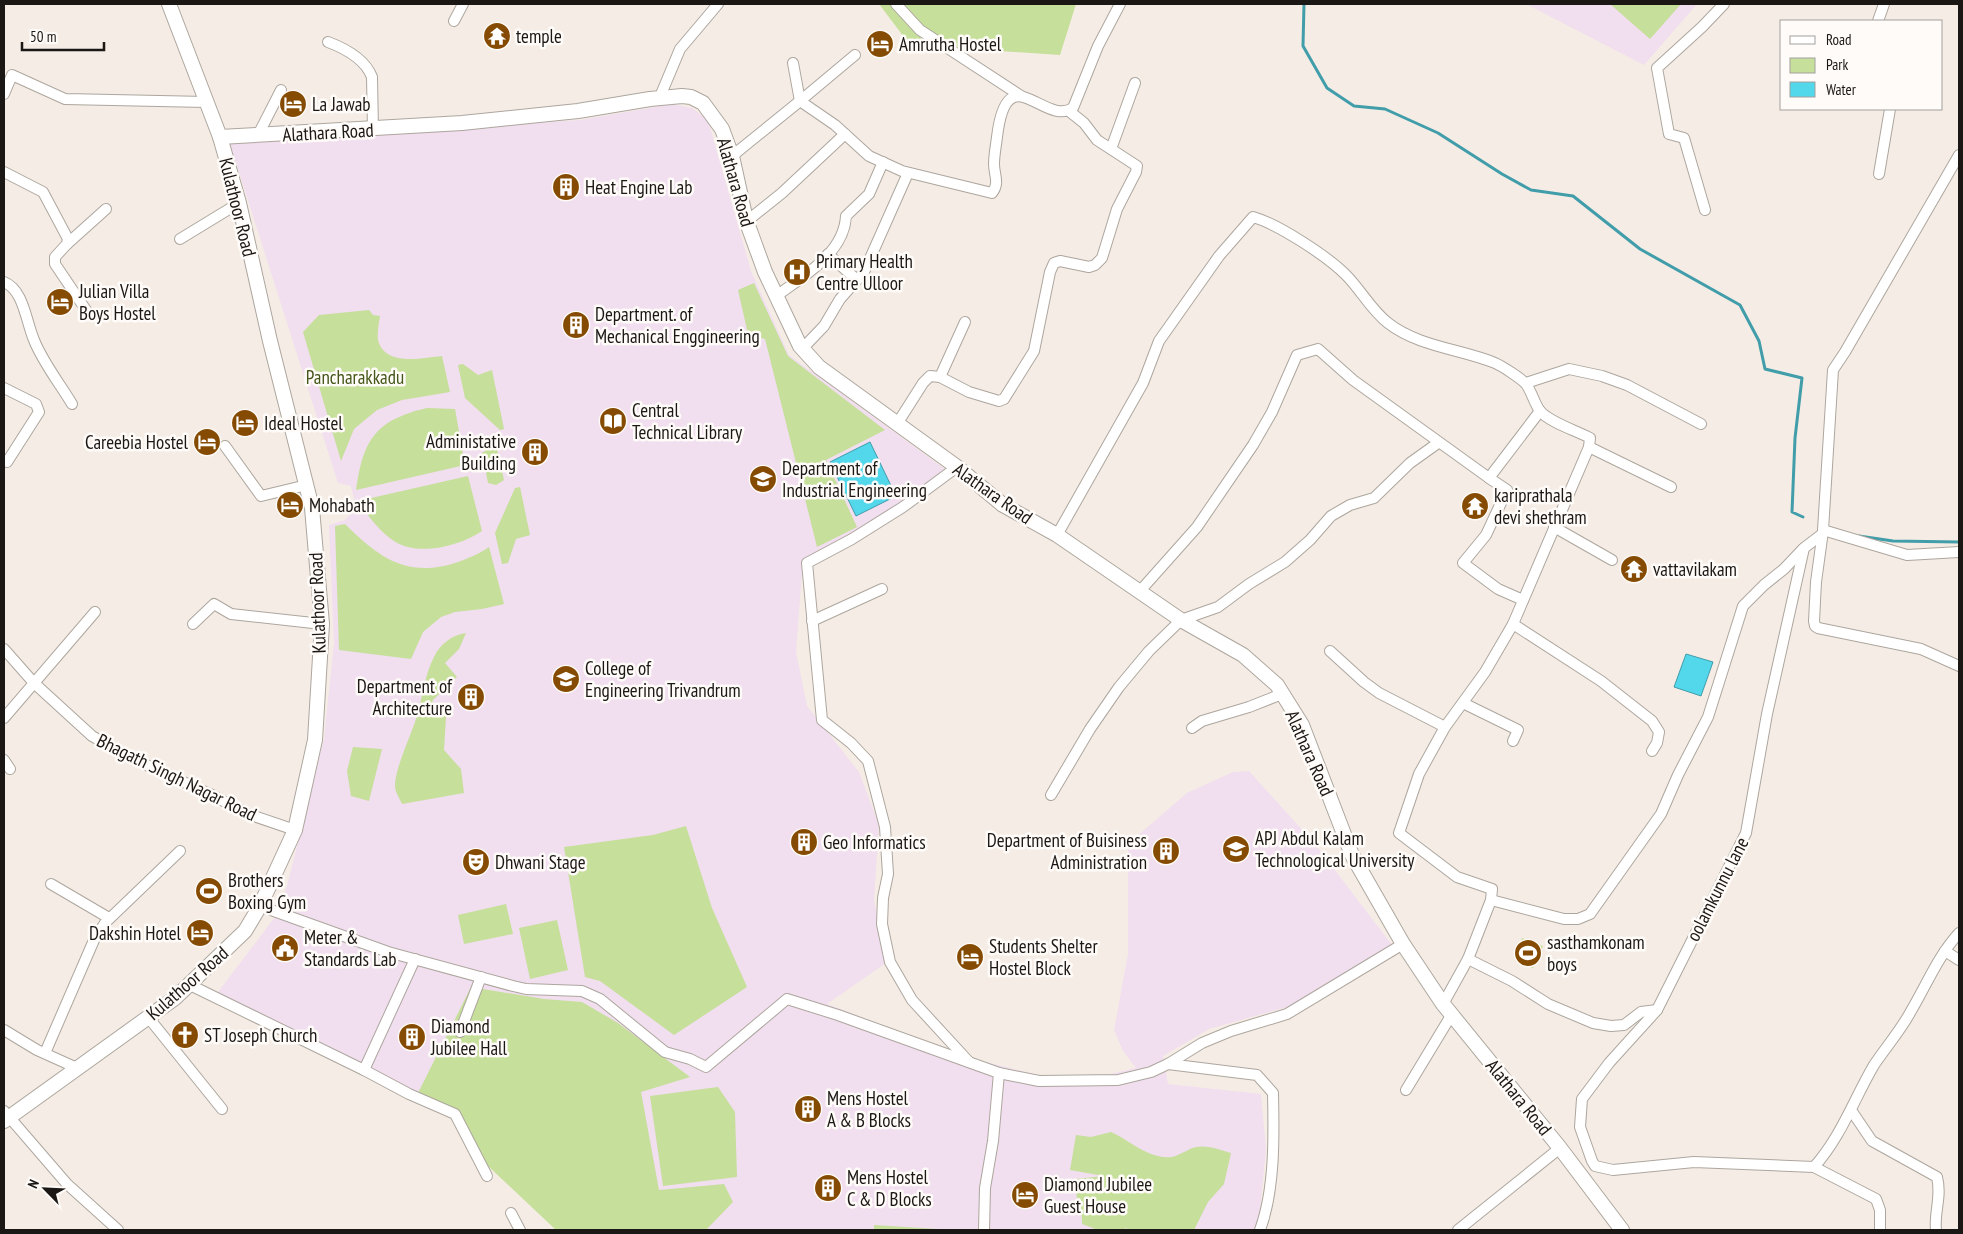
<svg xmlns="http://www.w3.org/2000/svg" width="1963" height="1234" font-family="'PT Sans Narrow',sans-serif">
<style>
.education{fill:#f1deef}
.green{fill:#c6df9a}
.water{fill:#52d7eb;stroke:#419daa}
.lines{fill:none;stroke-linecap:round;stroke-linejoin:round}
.stream{stroke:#419daa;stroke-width:3}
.street-casing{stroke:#ada69e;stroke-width:12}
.secondary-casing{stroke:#ada69e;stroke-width:16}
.street{stroke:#fff;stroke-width:10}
.secondary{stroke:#fff;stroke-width:14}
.labels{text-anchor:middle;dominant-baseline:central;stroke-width:5;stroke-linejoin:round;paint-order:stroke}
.poi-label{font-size:19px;fill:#1a1714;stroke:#fefbf8;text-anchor:start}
.street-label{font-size:19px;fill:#1a1714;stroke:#fefbf8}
.park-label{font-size:19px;fill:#445619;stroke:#fefbf8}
</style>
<rect width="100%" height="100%" fill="#f5ede5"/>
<g class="education">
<path d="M1526,4h171l-53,61z"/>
<path d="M672,104l20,4 16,12 43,151 38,84 157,115 -83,59 -60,30 -7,93 11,54 52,66 20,53 -5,75 12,63 -59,41 146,55 69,17 68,-2 26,-6 -13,-17 -9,-21 14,-76v-110l59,-51 46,-21 16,-1 66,73 77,101 -98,60 -85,24 -46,27 5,28 93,10 5,55 -7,71 -5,10h-698l-97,-119 -247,-111 63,-83 12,-31 37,-147 10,-96 -5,-118 16,-5 11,-12 -5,-22 -13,-3 -108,-339 350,-24z"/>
</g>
<g class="green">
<path d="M879,4h197l-16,51 -150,-10z"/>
<path d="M1610,4h71l-31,35z"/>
<path d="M754,283l34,73 97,74 -59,30 31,67 -40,20 -52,-208 -17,-5 -10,-44z"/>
<path d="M369,310l4,5 7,1c-1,7 -3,17 -2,24 7,27 44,18 64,16l8,36 -48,8 -25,10 -23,19 -13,32 -38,-129 16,-17z"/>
<path d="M463,364l15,11 14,-5 12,59 -4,1 -35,-32 -7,-33z"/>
<path d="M427,408l28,1 10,56 -109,25c7,-51 20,-70 71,-82z"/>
<path d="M491,447l6,2 7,31 -8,5 -8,-2 -6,-30z"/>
<path d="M468,476l14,55c-22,15 -64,26 -88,10 -15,-10 -26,-25 -36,-40z"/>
<path d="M520,487l10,48 -14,4 -8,24 -6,1 -7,-31 20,-45z"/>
<path d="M345,524c34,34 63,55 113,38 11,-4 21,-8 31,-15l15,57 -22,5 -27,3 -14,5 -18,15 -12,27 -72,-9 -4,-124z"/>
<path d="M466,633l-7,16 -14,14 12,14 -25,24 14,16 -2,33 17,19 3,24 -62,11c-2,-5 -7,-12 -7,-18 0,-19 18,-54 23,-74 5,-18 7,-38 16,-55 6,-13 18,-22 32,-24z"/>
<path d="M353,747l29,2 -13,52 -18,-5 -4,-25z"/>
<path d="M686,826l26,82 35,79 -73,48 -74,-54 -15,-4 -21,-130 89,-12z"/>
<path d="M506,904l7,30 -49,10 -6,-29z"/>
<path d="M557,920l11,50 -38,9 -11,-51z"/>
<path d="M1522,938l21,8 -10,22 -18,-8z"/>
<path d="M471,987l73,12 38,3 36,21 72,54 -49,15 18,98 65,-6 9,18 -27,28h-150l-70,-66 -27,-53 -42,-16z"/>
<path d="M718,1087l17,25 2,65 -74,9 -13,-90z"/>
<path d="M1111,1132c18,8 39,28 61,25 5,-1 12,-5 18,-8 14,-6 27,0 41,4l-7,31 -16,18 -14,28h-66l-2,-2 -3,2h-25l-16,-6c1,-13 -6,-22 -6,-35l-8,-3 8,-7 28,-3 -34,-6 6,-35 15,2z"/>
<path d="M874,1225l79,5h-79z"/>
</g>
<g class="water">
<path d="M870,442l26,54 -40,20 -26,-54z"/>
<path d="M1686,654l27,8 -12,34 -27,-9z"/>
</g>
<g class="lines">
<g class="stream">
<path d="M1304,4l-1,42 24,42 27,18 31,3 53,24 64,41 29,16 42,6 67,53 100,56 19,36 6,28 37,9 -7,60 -3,74 11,5"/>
<path d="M1859,536l34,5 66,1"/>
</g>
<g class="street-casing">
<g id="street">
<path d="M896,4l24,26 101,66"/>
<path d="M454,21l9,-17"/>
<path d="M1878,21l6,-17"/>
<path d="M328,42c16,6 37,17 44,35l1,53"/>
<path d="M793,63l7,38 55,-46"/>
<path d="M4,94l8,-19 53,24 141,3"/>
<path d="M659,99l21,-50 38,-45"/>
<path d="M258,135l23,-45"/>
<path d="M1111,149l24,-66"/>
<path d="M1959,155l-114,197 -12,18 -10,160 84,25 52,-3"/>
<path d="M732,156l68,-55 35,24 34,31 33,15 90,22c8,-10 2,-18 2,-29 0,-9 2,-18 3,-27 10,-83 47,-10 76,-29l25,-62 22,-42"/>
<path d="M4,172l39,20 25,47 -1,5 -12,13v7l33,49"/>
<path d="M1879,174l11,-65"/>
<path d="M1705,210l-21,-72 -15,-4 -12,-66 45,-41 22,-23"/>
<path d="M747,221l35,-28 63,-59"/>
<path d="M180,239l59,-36"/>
<path d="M67,244l39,-35"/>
<path d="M828,254l29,26"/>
<path d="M4,282c20,8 22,40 30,58 8,21 26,44 38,64"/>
<path d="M775,297c28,-21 69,-43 71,-81l23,-22 14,-32"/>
<path d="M802,349l22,-23 16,-27 24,-27 44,-99"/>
<path d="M940,377l25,-55"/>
<path d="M1526,383l43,-14 33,7 25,9 74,39"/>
<path d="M4,388l32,16 3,8 -32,50"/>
<path d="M897,424l26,-41 7,-7 10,1 29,15 30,9 5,-2 30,-48 16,-79 4,-9 6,-2 29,6 6,-2 7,-7 15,-49 19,-37 1,-6 -40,-26 -13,-17 -15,-12"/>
<path d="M225,446l36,50 46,-11"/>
<path d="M957,467l-54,40 -51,32 -45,24 15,157 29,23 17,18 17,66 3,47 -5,24 -1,26 8,38 22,38 57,62"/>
<path d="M1489,478l18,12 -21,45 -23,28 35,26 25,11"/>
<path d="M1554,527l58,33"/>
<path d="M1823,531l-7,51 -2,39 1,5 3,2 103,21 38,17"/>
<path d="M1057,535l86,-152 16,-42 60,-85 34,-39c25,7 74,39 93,58 15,15 25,35 42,48 31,24 73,26 107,40 7,3 27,16 31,21 6,8 8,19 14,27 9,11 37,20 50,27l-1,9"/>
<path d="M1821,535l-17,13 -37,166 -21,119 -89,177 -48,53 -27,36 -2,28 12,34 3,5 18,4 81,-8 120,5c27,-30 40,-68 60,-102 12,-18 27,-35 37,-54 16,-27 27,-55 48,-78"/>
<path d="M1140,591l57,-64 56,-82 19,-33 25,-57 21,-6 35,31 136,98 51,-67"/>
<path d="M812,621l70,-32"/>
<path d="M193,624l21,-20 17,10 91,10"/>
<path d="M1513,624l88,57 51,40 7,11 -2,11 -5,8"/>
<path d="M4,649l30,34 58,53 37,21 85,39 34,18 47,16"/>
<path d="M1330,651l34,31 15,11 66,34 -26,47 -20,59 58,44 35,12 -1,11 -23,59 -25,45"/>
<path d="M1463,703l55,27 -5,11"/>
<path d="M4,718l91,-106"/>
<path d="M1445,727l40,-55 28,-48 76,-177 82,40"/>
<path d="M1192,728l10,-7 47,-14 33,-13"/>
<path d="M4,760l6,9"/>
<path d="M1051,795l39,-66 29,-42 30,-36 32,-31 37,-13 31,-23 36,-22 25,-22 21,-24 19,-11 24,-7 36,-35 28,-20"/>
<path d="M51,884l58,34"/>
<path d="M1491,900l73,19h14l12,-5 71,-100 17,-39 30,-58 35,-111 21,-21 20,-16 19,-20"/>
<path d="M260,906l128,46 125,34 13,3 56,2 18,8 65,53 25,7 16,8 81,-68 51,16 161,58 40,8 79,-1 33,-8 17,-8 34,-21 29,-12 56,-17 116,-70"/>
<path d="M1945,951l14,9"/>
<path d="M1468,959l44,22 36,23 45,19 18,3 13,-1 17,-13 16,-2"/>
<path d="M188,984l176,86 51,-111"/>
<path d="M148,1017l74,92"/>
<path d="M4,1030l33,20 40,18"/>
<path d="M460,1032l21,-55"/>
<path d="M45,1053l49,-113 11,-17 75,-72"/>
<path d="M1168,1064l89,11 16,18c1,43 2,96 -13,137"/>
<path d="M364,1070l45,24 46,20 32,62"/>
<path d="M1406,1090l46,-76"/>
<path d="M1851,1110l21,31 65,36c5,20 -3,34 -1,53"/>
<path d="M4,1111l63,73 51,46"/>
<path d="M1814,1167l62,32 4,11v20"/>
<path d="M511,1213l9,17"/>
<path d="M984,1230l1,-42 8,-47 6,-68"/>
<path d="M1458,1230l102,-82"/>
</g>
</g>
<g class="secondary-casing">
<g id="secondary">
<path d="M220,137l242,-14 116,-12 72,-12 32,-3 9,1 12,6 19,26 10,27 14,64 19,52 35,74 19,21 138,100 46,38 54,30 124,85 62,35 34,30 25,40 50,130 51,89 40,60 117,144 62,82"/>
<path d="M4,1121l171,-123 70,-67 15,-25 35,-76 20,-90 7,-116 -10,-116 -42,-167 -31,-138 -19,-66 -51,-133"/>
</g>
</g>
<use href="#street" class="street"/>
<use href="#secondary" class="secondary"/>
</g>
<defs>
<g id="temple-disc" transform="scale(1.4375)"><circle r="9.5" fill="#864b02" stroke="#fefbf8"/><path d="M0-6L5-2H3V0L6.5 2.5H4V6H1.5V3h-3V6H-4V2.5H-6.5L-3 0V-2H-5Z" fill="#fff"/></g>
<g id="hotel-disc" transform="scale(1.4375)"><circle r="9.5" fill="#864b02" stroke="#fefbf8"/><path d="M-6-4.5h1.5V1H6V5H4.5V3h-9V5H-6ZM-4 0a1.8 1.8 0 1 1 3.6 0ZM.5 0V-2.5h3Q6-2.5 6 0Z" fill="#fff"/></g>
<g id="building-disc" transform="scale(1.4375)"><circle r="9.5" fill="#864b02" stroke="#fefbf8"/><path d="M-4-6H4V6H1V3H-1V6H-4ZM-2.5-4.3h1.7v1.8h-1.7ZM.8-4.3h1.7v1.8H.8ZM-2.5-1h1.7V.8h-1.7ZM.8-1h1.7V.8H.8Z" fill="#fff"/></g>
<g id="hospital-disc" transform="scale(1.4375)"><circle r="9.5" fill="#864b02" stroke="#fefbf8"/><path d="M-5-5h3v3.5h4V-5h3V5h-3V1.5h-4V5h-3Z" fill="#fff"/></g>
<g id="library-disc" transform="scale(1.4375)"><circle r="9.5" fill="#864b02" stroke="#fefbf8"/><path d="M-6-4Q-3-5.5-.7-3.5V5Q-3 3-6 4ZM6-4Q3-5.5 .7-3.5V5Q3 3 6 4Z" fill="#fff"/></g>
<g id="university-disc" transform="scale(1.4375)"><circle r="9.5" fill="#864b02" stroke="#fefbf8"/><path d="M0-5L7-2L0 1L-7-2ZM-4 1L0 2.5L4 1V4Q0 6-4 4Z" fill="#fff"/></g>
<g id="theatre-disc" transform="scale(1.4375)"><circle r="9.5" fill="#864b02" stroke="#fefbf8"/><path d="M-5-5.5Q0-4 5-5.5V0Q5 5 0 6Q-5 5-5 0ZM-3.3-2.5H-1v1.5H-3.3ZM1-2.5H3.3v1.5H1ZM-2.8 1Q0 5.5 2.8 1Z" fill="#fff"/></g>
<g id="stadium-disc" transform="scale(1.4375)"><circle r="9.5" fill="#864b02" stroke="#fefbf8"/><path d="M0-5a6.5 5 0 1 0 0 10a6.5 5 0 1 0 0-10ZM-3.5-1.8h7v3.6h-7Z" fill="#fff"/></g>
<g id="civic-disc" transform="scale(1.4375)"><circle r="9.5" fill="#864b02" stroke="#fefbf8"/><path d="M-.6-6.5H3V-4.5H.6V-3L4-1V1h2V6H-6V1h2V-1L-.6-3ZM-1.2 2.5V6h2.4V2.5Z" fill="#fff"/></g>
<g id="church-disc" transform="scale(1.4375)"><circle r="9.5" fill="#864b02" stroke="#fefbf8"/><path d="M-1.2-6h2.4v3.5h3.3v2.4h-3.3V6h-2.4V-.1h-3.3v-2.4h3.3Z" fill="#fff"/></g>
</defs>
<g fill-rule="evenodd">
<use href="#temple-disc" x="497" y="36"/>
<use href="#hotel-disc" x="880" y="44"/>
<use href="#hotel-disc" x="293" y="104"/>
<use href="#building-disc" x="566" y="187"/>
<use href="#hospital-disc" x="797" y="272"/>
<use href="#hotel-disc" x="60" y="302"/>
<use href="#building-disc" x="576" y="325"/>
<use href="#library-disc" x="613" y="421"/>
<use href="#hotel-disc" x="245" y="423"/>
<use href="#hotel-disc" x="207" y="442"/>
<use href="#building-disc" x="535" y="452"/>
<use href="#university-disc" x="763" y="479"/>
<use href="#hotel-disc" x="290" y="505"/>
<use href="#temple-disc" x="1475" y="506"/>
<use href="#temple-disc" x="1634" y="569"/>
<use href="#university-disc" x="566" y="679"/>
<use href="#building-disc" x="471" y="697"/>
<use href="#building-disc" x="804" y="842"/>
<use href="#university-disc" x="1236" y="849"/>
<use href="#building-disc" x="1166" y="851"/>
<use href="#theatre-disc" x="476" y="862"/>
<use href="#stadium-disc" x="209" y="891"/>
<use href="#hotel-disc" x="200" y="933"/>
<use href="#civic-disc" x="285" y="948"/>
<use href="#stadium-disc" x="1528" y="953"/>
<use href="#hotel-disc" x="970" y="957"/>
<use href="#church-disc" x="185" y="1035"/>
<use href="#building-disc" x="412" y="1037"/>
<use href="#building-disc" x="808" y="1109"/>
<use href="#building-disc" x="828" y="1188"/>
<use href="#hotel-disc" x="1025" y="1195"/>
</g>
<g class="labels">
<g class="poi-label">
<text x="516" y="36">temple</text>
<text x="899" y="44">Amrutha Hostel</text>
<text x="312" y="104">La Jawab</text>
<text x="585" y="187">Heat Engine Lab</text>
<text x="816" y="261">Primary Health<tspan x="816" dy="22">Centre Ulloor</tspan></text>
<text x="79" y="291">Julian Villa<tspan x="79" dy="22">Boys Hostel</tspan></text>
<text x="595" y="314">Department. of<tspan x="595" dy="22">Mechanical Enggineering</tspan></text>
<text x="632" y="410">Central<tspan x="632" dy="22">Technical Library</tspan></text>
<text x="264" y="423">Ideal Hostel</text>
<text x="516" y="441" text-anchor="end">Administative<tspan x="516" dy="22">Building</tspan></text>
<text x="188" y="442" text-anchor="end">Careebia Hostel</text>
<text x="782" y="468">Department of<tspan x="782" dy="22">Industrial Engineering</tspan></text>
<text x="1494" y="495">kariprathala<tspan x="1494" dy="22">devi shethram</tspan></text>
<text x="309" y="505">Mohabath</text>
<text x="1653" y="569">vattavilakam</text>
<text x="585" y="668">College of<tspan x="585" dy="22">Engineering Trivandrum</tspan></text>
<text x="452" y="686" text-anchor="end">Department of<tspan x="452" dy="22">Architecture</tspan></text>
<text x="1255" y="838">APJ Abdul Kalam<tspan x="1255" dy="22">Technological University</tspan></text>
<text x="1147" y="840" text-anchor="end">Department of Buisiness<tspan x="1147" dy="22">Administration</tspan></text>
<text x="823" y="842">Geo Informatics</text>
<text x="495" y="862">Dhwani Stage</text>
<text x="228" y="880">Brothers<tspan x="228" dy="22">Boxing Gym</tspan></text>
<text x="181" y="933" text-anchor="end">Dakshin Hotel</text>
<text x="304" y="937">Meter &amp;<tspan x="304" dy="22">Standards Lab</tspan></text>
<text x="1547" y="942">sasthamkonam<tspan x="1547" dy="22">boys</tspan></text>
<text x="989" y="946">Students Shelter<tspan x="989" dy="22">Hostel Block</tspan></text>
<text x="431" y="1026">Diamond<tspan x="431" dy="22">Jubilee Hall</tspan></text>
<text x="204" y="1035">ST Joseph Church</text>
<text x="827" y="1098">Mens Hostel<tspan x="827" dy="22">A &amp; B Blocks</tspan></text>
<text x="847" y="1177">Mens Hostel<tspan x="847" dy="22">C &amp; D Blocks</tspan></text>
<text x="1044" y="1184">Diamond Jubilee<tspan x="1044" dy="22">Guest House</tspan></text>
</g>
<g class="street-label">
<text transform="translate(328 132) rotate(-3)">Alathara Road</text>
<text transform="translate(736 182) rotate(74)">Alathara Road</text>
<text transform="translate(238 207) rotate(76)">Kulathoor Road</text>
<text transform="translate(993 493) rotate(35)">Alathara Road</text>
<text transform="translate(317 603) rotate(-92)">Kulathoor Road</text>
<text transform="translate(1310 753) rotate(66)">Alathara Road</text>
<text transform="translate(177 777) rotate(26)">Bhagath Singh Nagar Road</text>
<text transform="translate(1717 889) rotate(-63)">oolamkunnu lane</text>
<text transform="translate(187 983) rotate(-41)">Kulathoor Road</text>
<text transform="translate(1519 1097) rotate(51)">Alathara Road</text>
</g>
<g class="park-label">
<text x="355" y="377">Pancharakkadu</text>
</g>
</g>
<rect width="1963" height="1234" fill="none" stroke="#1a1714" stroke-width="10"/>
<rect x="1780" y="20" width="162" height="90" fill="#fefbf8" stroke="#a3a09d"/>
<rect x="1790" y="36" width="25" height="8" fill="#ffffff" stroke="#a3a09d"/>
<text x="1826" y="45" font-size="15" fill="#1a1714">Road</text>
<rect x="1790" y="58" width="25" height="15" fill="#c6df9a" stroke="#a3a09d"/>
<text x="1826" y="70" font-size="15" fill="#1a1714">Park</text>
<rect x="1790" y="82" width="25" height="15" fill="#52d7eb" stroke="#a3a09d"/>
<text x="1826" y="95" font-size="15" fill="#1a1714">Water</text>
<g transform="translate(45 1189) rotate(294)" stroke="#fefbf8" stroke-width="4" paint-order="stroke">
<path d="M0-4L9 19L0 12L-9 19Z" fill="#1a1714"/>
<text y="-8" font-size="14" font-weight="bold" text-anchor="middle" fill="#1a1714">N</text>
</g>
<path d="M22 42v8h82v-8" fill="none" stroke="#1a1714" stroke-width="2.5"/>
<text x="30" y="42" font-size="15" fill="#1a1714" stroke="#fefbf8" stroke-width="4" paint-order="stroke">50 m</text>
</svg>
